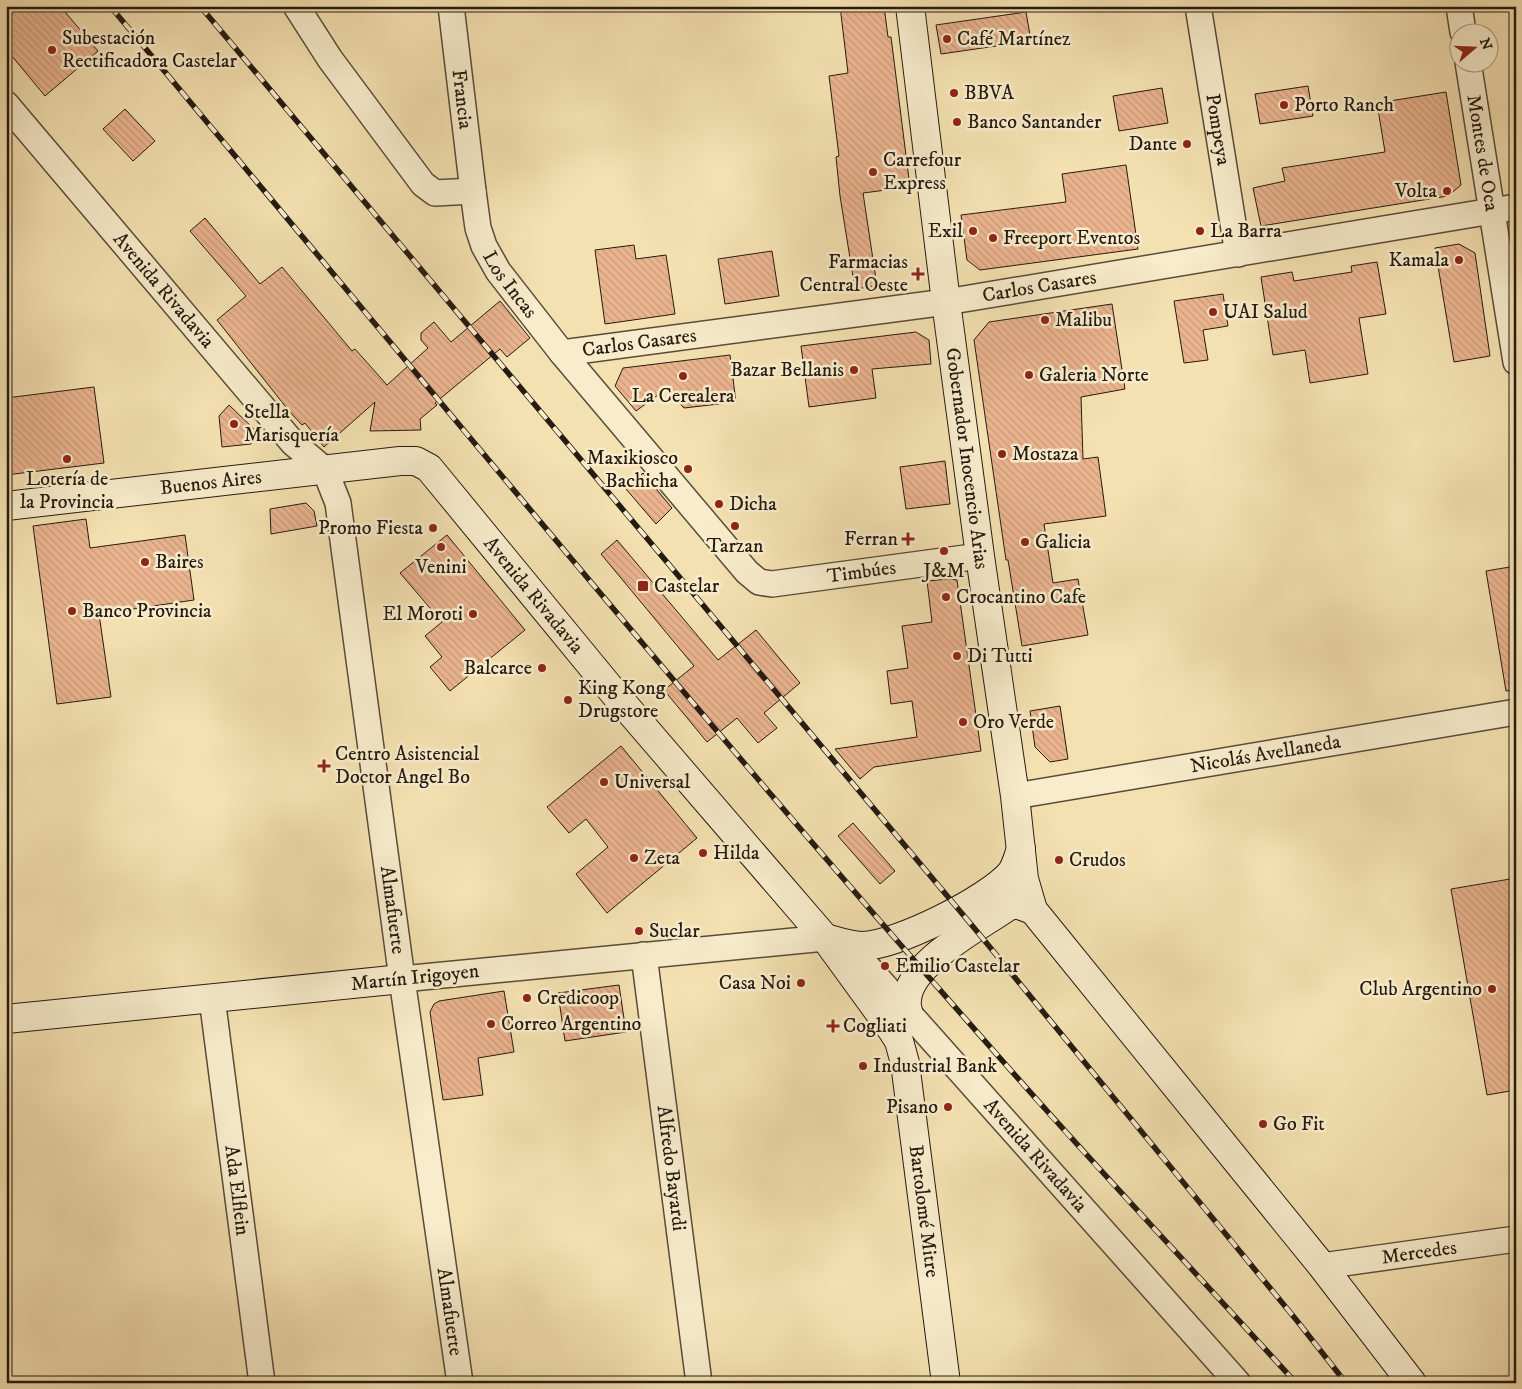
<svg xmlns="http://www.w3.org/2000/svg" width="1522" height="1389" font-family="'IM FELL DW Pica',serif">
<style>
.building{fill:url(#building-back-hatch);stroke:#241b11}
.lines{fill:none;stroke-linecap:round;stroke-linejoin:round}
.street-casing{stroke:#584c39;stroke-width:28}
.secondary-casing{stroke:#241b11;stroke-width:30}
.street{stroke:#f8eccc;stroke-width:25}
.secondary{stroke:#f8eccc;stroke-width:28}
.rail-casing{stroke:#241b11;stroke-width:5.5}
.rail{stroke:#f8eccc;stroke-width:4;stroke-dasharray:11;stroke-linecap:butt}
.poi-dot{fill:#8f2418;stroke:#f8eccc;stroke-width:2}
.labels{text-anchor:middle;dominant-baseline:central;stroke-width:5;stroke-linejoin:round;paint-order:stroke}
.poi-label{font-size:20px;fill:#241b11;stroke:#f8eccc;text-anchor:start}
.street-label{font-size:20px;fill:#241b11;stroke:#f8eccc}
</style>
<defs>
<pattern id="building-back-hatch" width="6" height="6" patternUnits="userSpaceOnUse" patternTransform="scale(1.25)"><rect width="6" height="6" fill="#ebb48f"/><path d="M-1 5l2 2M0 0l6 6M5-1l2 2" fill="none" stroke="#c99a7a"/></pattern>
</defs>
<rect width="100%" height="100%" fill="#f4e1b1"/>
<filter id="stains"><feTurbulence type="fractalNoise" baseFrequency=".004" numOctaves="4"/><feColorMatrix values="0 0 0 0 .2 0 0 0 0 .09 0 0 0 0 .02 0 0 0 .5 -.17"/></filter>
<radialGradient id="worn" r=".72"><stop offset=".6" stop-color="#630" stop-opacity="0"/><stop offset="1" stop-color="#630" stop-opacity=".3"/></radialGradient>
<g class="building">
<path d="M6,6h54l38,45 -53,45 -39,-47z"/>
<path d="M840,6h44l4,31h3l19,150 -47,6 14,93 -22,3 -15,-93 -4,-39 3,-1 -10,-80 19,-3z"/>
<path d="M1026,12l5,29 -90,13 -5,-29z"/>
<path d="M1308,86l5,30 -53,8 -5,-30z"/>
<path d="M1162,88l6,35 -49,8 -6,-35z"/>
<path d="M1446,92l15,93 -13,11 -187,30 -8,-38 32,-7 -3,-13 103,-16 -8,-49z"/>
<path d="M125,109l30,32 -22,20 -30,-32z"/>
<path d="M1126,165l12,84 -158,21 -13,-10 -6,-45 105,-13 -4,-28z"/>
<path d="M205,218l55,66 22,-17 70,84 3,-2 32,36 41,-37 -7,-8v-7l13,-11 17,20 49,-41 30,37 -23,19 -7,-8 -65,54 2,2 -17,14 1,11 -51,1 5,-29 -51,45 -19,-24 -3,2 -13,-14 -72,-91 29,-24 -56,-65z"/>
<path d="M1459,244l16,9 15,103 -36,6 -19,-114z"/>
<path d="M634,245l2,14 30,-4 9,59 -70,10 -10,-74z"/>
<path d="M772,251l7,45 -54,8 -7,-45z"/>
<path d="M1377,262l9,52 -27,4 9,56 -58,9 -5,-33 -32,5 -12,-78 31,-5 2,9 58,-9 -1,-6z"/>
<path d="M1223,294l5,32 -25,4 5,30 -24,3 -10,-62z"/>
<path d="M1112,304l13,85 -44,8 2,62 15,-2 8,59 -62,8 9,59 25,-4 10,56 -66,11 -14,-86h-2l-32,-220 15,-18z"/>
<path d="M916,332l13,8 2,24 -59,5 4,29 -67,9 -8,-61z"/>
<path d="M730,355l6,47 -52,6 -18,-19 -30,22 -21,-25 8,-18z"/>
<path d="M94,387l10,76 -98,12v-77z"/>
<path d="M229,405l27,26 -5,13 -29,3 -3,-31z"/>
<path d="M945,461l5,43 -44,5 -6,-42z"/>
<path d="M643,473l29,35 -16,16 -30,-35z"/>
<path d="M306,503l8,8 3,15 -46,8 -1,-25z"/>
<path d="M86,519l4,29 95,-13 9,65 -95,14 12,83 -54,7 -24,-178z"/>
<path d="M447,535l78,95 -75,61 -20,-24 12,-10 -17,-21 17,-14 -42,-49z"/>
<path d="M617,540l101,120 38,-30 44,53 -36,30 13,15 -19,15 -21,-25 -30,24 -43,-52 30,-24 -93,-112z"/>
<path d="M1516,566v124l-10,1 -20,-120z"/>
<path d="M948,579l9,1 24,171 -107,16 -14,12 -25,-30 82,-12 -5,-36 -21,3 -4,-33 21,-3 -6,-42 30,-4 -5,-41z"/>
<path d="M1060,706l8,53 -18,3 -15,-15 -5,-36z"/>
<path d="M621,746l76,92 -90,75 -31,-39 32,-27 -22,-28 -17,14 -22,-26z"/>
<path d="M853,823l42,48 -15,13 -42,-48z"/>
<path d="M1516,878v212l-29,5 -36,-206z"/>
<path d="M619,985l7,47 -61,9 -7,-48z"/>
<path d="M504,991l10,61 -36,6 5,37 -40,5 -13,-88 4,-8 5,-3z"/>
</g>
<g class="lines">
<g class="street-casing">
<g id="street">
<path d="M296,6l34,53 93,125 12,9 38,-2"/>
<path id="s1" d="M451,6l22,185 5,37 6,18 14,25 64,82 185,219 12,10 13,2 208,-28"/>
<path id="s2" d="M1198,6l40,248"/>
<path d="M1459,6l4,26"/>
<path id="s3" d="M1468,62l48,300"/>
<path id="s4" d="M6,104l287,339 32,27 13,33 64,476 58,404"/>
<path id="s5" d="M562,353l384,-51 570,-95"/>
<path id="s6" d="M1015,796l501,-84"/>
<path id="s7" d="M644,955l55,428"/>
<path id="s8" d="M402,979l423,-41 40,26 373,419"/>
<path id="s9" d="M212,998l50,385"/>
<path id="s10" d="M1322,1266l194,-27"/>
</g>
</g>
<g class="secondary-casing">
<g id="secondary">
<path id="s11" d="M910,6l36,296 34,254 35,240 9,83 9,31 289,356 90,117"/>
<path id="s12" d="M6,506l394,-45h16l13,7 185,225 211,245 67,92 7,11 6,22 41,320"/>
<path d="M825,938c11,3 25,8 37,8 34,0 127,-47 149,-73 5,-7 7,-16 10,-24"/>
<path d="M909,1015c-1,-4 -3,-10 -2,-15 2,-37 72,-73 100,-93l9,-3 17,6"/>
<path d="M6,1019l396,-40"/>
</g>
</g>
<use href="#street" class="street"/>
<use href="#secondary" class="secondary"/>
<g class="rail-casing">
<g id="rail">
<path d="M110,6c297,355 590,713 897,1060 94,107 193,211 289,317"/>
<path d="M200,6l775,923 323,393 48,61"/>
</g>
</g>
<use href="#rail" class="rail"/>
</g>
<g class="poi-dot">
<circle cx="947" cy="39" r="5"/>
<circle cx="52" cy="50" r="5"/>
<circle cx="954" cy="93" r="5"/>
<circle cx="1284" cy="105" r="5"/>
<circle cx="957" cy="122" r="5"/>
<circle cx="1187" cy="144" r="5"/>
<circle cx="873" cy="172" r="5"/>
<circle cx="1447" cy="191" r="5"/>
<circle cx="973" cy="231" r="5"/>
<circle cx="1200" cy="231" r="5"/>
<circle cx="993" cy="238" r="5"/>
<circle cx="1459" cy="260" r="5"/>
<path d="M915.5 266.5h5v5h5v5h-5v5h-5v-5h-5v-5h5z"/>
<circle cx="1213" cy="312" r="5"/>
<circle cx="1045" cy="320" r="5"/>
<circle cx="854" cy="370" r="5"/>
<circle cx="1029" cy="375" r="5"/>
<circle cx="683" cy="376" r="5"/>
<circle cx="234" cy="424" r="5"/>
<circle cx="1002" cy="454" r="5"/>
<circle cx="67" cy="459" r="5"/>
<circle cx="688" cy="469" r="5"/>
<circle cx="719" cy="504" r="5"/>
<circle cx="735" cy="526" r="5"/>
<circle cx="433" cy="528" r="5"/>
<path d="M905.5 531.5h5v5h5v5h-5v5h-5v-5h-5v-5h5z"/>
<circle cx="1025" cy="542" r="5"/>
<circle cx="441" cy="547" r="5"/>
<circle cx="944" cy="551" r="5"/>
<circle cx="145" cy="562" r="5"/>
<rect x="637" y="580" width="12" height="12" rx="2.5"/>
<circle cx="946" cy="597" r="5"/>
<circle cx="72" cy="611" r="5"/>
<circle cx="473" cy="614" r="5"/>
<circle cx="957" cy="656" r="5"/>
<circle cx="542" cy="668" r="5"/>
<circle cx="568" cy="700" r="5"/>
<circle cx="963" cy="722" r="5"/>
<path d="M321.5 758.5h5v5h5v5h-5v5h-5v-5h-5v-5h5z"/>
<circle cx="604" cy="782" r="5"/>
<circle cx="703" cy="853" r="5"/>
<circle cx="634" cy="858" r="5"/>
<circle cx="1059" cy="860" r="5"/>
<circle cx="639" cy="931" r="5"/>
<circle cx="885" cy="966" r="5"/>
<circle cx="801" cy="983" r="5"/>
<circle cx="1492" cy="989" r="5"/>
<circle cx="527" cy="998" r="5"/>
<circle cx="491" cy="1024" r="5"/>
<path d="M830.5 1018.5h5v5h5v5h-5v5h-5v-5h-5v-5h5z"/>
<circle cx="863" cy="1066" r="5"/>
<circle cx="948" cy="1107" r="5"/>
<circle cx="1263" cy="1124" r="5"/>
</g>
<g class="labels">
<g class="poi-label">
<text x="62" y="38">Subestación<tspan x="62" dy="23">Rectificadora Castelar</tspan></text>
<text x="957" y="39">Café Martínez</text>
<text x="964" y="93">BBVA</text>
<text x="1294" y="105">Porto Ranch</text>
<text x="967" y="122">Banco Santander</text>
<text x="1177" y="144" text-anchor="end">Dante</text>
<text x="883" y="160">Carrefour<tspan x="883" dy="23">Express</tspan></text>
<text x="1437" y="191" text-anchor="end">Volta</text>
<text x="963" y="231" text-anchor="end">Exil</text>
<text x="1210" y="231">La Barra</text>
<text x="1003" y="238">Freeport Eventos</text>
<text x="1449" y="260" text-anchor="end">Kamala</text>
<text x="908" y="262" text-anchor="end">Farmacias<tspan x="908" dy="23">Central Oeste</tspan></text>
<text x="1223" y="312">UAI Salud</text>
<text x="1055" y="320">Malibu</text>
<text x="844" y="370" text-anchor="end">Bazar Bellanis</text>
<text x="1039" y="375">Galeria Norte</text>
<text x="683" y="396" text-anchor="middle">La Cerealera</text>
<text x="244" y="412">Stella<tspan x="244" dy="23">Marisquería</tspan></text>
<text x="1012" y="454">Mostaza</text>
<text x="678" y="458" text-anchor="end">Maxikiosco<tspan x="678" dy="23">Bachicha</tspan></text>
<text x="67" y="479" text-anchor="middle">Lotería de<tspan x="67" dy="23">la Provincia</tspan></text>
<text x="729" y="504">Dicha</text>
<text x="423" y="528" text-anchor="end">Promo Fiesta</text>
<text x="898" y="539" text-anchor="end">Ferran</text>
<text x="1035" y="542">Galicia</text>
<text x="735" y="546" text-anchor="middle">Tarzan</text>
<text x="155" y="562">Baires</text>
<text x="441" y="567" text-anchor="middle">Venini</text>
<text x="944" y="571" text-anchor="middle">J&amp;M</text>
<text x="654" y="586">Castelar</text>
<text x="956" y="597">Crocantino Cafe</text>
<text x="82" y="611">Banco Provincia</text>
<text x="463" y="614" text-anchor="end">El Moroti</text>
<text x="967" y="656">Di Tutti</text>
<text x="532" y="668" text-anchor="end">Balcarce</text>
<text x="578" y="688">King Kong<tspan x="578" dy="23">Drugstore</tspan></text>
<text x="973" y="722">Oro Verde</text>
<text x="335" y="754">Centro Asistencial<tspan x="335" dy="23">Doctor Angel Bo</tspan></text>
<text x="614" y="782">Universal</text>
<text x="713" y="853">Hilda</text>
<text x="644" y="858">Zeta</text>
<text x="1069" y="860">Crudos</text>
<text x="649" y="931">Suclar</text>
<text x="895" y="966">Emilio Castelar</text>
<text x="791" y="983" text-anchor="end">Casa Noi</text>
<text x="1482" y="989" text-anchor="end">Club Argentino</text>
<text x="537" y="998">Credicoop</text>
<text x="501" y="1024">Correo Argentino</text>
<text x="843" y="1026">Cogliati</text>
<text x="873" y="1066">Industrial Bank</text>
<text x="938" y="1107" text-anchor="end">Pisano</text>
<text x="1273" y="1124">Go Fit</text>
</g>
<g class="street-label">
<text stroke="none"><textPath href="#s1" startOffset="94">Francia</textPath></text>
<text stroke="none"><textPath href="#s2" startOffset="125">Pompeya</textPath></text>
<text stroke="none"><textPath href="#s3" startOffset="92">Montes de Oca</textPath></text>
<text stroke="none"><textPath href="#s1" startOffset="289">Los Incas</textPath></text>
<text stroke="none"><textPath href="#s5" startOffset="482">Carlos Casares</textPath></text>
<text stroke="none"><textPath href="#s4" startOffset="244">Avenida Rivadavia</textPath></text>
<text stroke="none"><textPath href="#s5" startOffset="78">Carlos Casares</textPath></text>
<text stroke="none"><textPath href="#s11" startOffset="456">Gobernador Inocencio Arias</textPath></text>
<text stroke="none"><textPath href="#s12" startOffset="206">Buenos Aires</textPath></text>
<text stroke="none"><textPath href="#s1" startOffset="781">Timbúes</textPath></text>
<text stroke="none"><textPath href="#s12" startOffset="592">Avenida Rivadavia</textPath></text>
<text stroke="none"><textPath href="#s6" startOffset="254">Nicolás Avellaneda</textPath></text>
<text stroke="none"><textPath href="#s4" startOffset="932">Almafuerte</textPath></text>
<text transform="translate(415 978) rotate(-6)">Martín Irigoyen</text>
<text stroke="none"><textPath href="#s8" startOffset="729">Avenida Rivadavia</textPath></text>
<text stroke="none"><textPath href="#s7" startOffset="215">Alfredo Bayardi</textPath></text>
<text stroke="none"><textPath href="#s9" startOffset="194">Ada Elflein</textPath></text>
<text stroke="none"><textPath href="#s12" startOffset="1341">Bartolomé Mitre</textPath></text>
<text stroke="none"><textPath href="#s10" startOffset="98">Mercedes</textPath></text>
<text stroke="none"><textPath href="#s4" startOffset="1338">Almafuerte</textPath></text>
</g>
</g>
<rect width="1522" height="1389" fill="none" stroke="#f4e1b1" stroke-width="25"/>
<rect x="8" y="8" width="1507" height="1374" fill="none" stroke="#241b11" stroke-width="2.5"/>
<rect x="12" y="12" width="1497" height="1364" fill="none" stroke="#241b11"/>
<g transform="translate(1474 48) rotate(71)"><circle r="24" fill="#f8eccc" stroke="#a39881"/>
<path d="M0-4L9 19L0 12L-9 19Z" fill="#8f2418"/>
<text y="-8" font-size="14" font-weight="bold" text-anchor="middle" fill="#241b11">N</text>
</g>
<rect width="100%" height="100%" filter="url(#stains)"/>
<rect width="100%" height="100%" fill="url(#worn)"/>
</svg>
